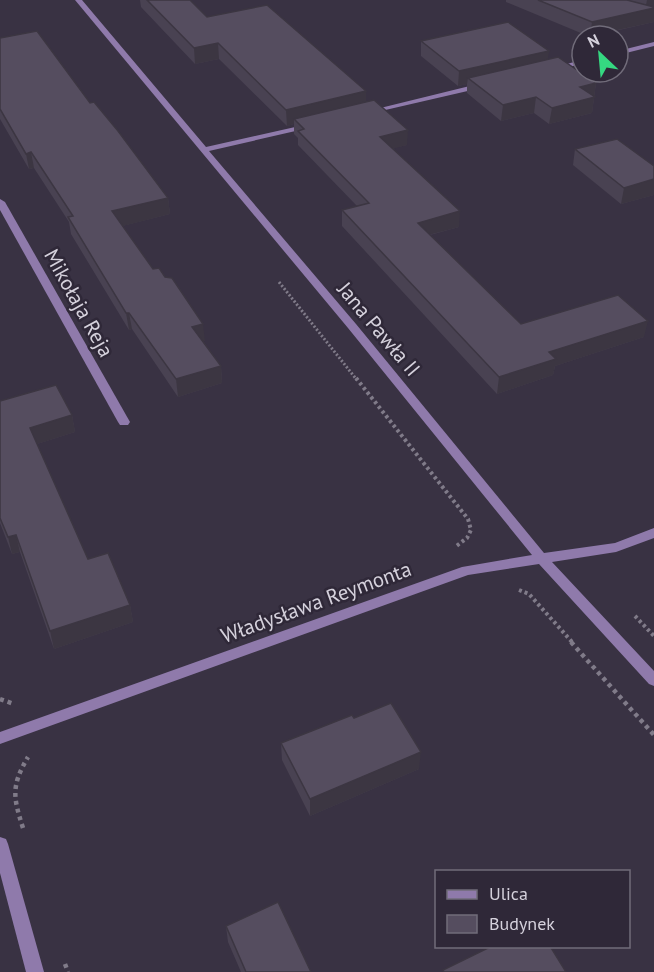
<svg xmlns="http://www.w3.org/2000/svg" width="654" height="972" font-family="'PT Sans',sans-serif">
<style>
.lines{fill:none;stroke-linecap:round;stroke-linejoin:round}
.path-far2{stroke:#807b89;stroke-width:3;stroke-dasharray:2 2;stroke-linecap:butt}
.path-far1{stroke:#807b89;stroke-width:4;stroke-dasharray:3 3;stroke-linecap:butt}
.path{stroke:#807b89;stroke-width:4.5;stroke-dasharray:4 4;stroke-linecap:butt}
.street{fill:#8f7aab;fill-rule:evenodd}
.wall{fill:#494252}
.shaded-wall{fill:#3c3642}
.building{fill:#554d5f;stroke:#3c3642;stroke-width:1.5}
.labels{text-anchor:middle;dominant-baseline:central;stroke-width:5;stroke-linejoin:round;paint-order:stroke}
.street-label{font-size:21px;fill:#d5d1dc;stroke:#2f2838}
</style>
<rect width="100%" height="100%" fill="#393243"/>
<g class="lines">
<path class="path-far2" d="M279,282l78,98"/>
<g class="path-far1">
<path d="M356,378l112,141 3,11 -4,8 -12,9"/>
<path d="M519,590l10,4 44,49"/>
<path d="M635,616l19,20"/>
</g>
<g class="path">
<path d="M571,642l83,93"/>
<path d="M0,699l14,5"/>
<path d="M23,828c-10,-31 -12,-42 5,-71"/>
<path d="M65,964l3,8"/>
</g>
<g class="street">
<path d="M75,0h7l124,147 107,-24v4l-104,24 147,173 188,229 71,-10 39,-15v10l-38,14 -64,10 102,109v15l-5,-2 -110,-120 -71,11 -468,169v-12l462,-165 70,-12 -184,-227z"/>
<path d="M654,42v4l-36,9v-4z"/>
<path d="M582,60v4l-27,6 -4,-2z"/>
<path d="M482,83h3v4l-117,27 -4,-2z"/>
<path d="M0,199l5,3 125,220 -2,3h-8l-2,-3 -118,-212z"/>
<path d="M0,837l6,2 2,5 36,128h-18l-26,-99z"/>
</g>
</g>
<g class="wall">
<path d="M140,0h50l17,17 159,74v11l41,43 -14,3 66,79 -29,8 91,89 123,13 -89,29 -2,9 -56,19 -155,-168v-16l15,-4 -59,-61v-7l-4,-4v-10l-7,2 -68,-67 -24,5 -54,-57z"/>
<path d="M506,0h148v22l-61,14h-5l-82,-34z"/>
<path d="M0,38l90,65 78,95 2,16 -48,12 83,115h-2l18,25 1,17 -44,14 -46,-68 -3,1 -58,-96 -2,-12 -35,-54 -5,1 -29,-50z"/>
<path d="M421,41l127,19 48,23 -4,30 -43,11 -15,-11 -33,8 -34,-28v-9l-9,2 -37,-30z"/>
<path d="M575,149l79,17v29l-33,9 -48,-39z"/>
<path d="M0,401l72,14 3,17 -38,12 51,115 42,46 3,17 -79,27 -34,-97 -8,2 -12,-31z"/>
<path d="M354,718l65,51 -109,47 -28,-56 -1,-17z"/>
<path d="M226,926l85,46h-70l-13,-30z"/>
</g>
<g class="shaded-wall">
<path d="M647,0h7v7l-9,3z"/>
<path d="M654,8v14l-64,14 2,-14z"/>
<path d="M218,43l1,16 -24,5 -1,-16z"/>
<path d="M549,51l-2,15 -79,12 -1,6 -9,2 1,-15z"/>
<path d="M596,83l-4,30 -43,11 3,-16 28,-21z"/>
<path d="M366,91v17l-72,11v5l-7,2 -1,-16z"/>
<path d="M536,97l-2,16 -33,8 2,-16z"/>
<path d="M408,130l-1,15 -27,7v-15z"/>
<path d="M31,152l3,16 -5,1 -3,-15z"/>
<path d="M654,179v16l-33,9 3,-16z"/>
<path d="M168,198l2,16 -55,14 -3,-17z"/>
<path d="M460,211l-1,16 -42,11 1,-15z"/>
<path d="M126,313h3l3,16 -3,1z"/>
<path d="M648,321l-4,16 -89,29 -2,9 -56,19 2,-17 50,-25z"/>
<path d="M203,324l2,17 -11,3 -2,-17z"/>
<path d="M221,366l1,17 -44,14 -2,-18z"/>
<path d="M72,415l3,17 -41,13 -4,-17z"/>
<path d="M16,535l4,17 -8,2 -4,-17z"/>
<path d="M130,605l3,17 -79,27 -4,-18z"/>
<path d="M421,752l-2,17 -109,47v-17z"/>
</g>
<g class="building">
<path d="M147,0h43l17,17 60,-12 99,86 -80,19 -68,-67 -24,5z"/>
<path d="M538,0h89l27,7v1l-62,14z"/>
<path d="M508,22l41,29 -90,20 -38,-30z"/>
<path d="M37,31l53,72 4,-1 24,29 50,67 -56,13 41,58 6,-1 6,9 7,1 31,46 -11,3 29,39 -45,13 -47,-66h-3l-58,-96 5,-1 -42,-64 -5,2 -26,-45v-71z"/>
<path d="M558,57l38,26 -16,4 15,10 -43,11 -16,-11 -33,8 -35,-27z"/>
<path d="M374,100l34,30 -28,7 80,74 -42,12 103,101 97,-29 30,26 -99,31 7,7 -57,18 -157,-167 27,-7 -71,-72 6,-2 -10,-10z"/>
<path d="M617,139l37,27v13l-30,9 -49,-39z"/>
<path d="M56,385l16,30 -42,13 58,131 20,-6 22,52 -80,26 -34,-96 -8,2 -8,-19v-117z"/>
<path d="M391,703l30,49 -111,47 -29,-56 71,-28 2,3z"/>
<path d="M278,902l33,70h-65l-20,-46z"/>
<path d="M492,946h58l16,26h-122l-1,-2z"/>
</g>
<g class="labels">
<g class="street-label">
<text transform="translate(79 303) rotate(61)">Mikołaja Reja</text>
<text transform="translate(379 329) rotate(50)">Jana Pawła II</text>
<text transform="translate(316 602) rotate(-20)">Władysława Reymonta</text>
</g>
</g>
<rect x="435" y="870" width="195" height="78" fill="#2f2838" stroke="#716c7a" stroke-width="1.5"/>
<rect x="447" y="890" width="30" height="9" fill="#8f7aab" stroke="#716c7a" stroke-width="1.5"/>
<text x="489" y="900" font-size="18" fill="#d5d1dc">Ulica</text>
<rect x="447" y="915" width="30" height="18" fill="#554d5f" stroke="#716c7a" stroke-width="1.5"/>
<text x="489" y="930" font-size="18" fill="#d5d1dc">Budynek</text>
<g transform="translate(600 54) rotate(334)"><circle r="28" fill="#2f2838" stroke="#716c7a" stroke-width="1.5"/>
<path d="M0-4.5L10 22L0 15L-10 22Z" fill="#35d881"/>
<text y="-9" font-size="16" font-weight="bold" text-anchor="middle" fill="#d5d1dc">N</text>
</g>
</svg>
